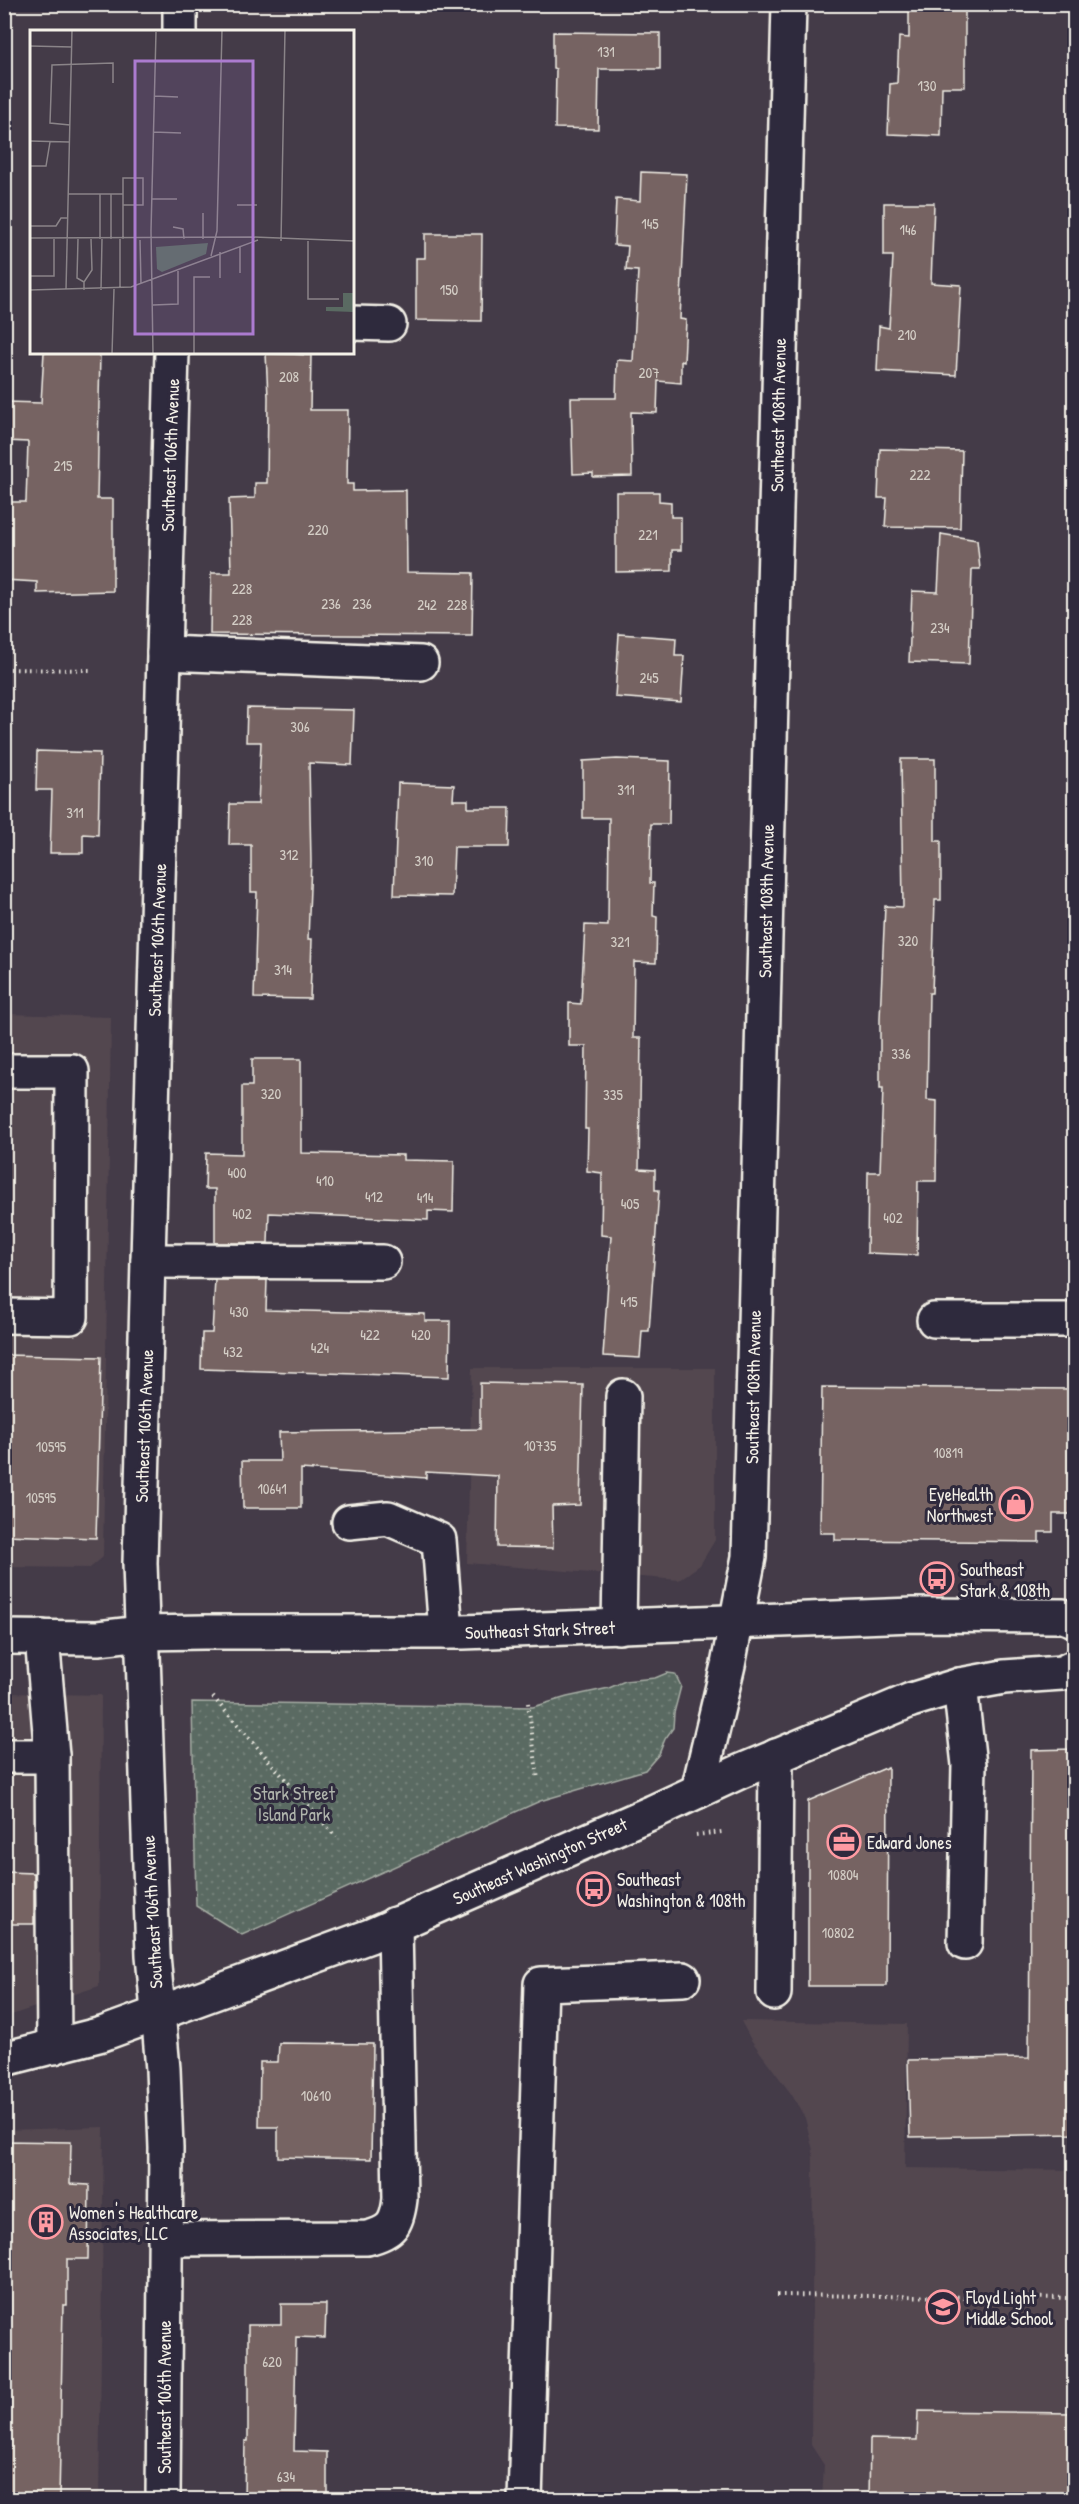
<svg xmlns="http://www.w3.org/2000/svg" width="1079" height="2504" font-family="'Patrick Hand',sans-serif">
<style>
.built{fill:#534750}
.grass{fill:url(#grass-dots);stroke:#a7aea5;stroke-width:1.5}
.building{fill:#766362;stroke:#f4f1e8;stroke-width:1.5}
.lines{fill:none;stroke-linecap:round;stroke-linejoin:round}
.minor-casing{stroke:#f4f1e8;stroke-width:38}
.major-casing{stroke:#f4f1e8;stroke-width:38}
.path{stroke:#f4f1e8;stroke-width:4;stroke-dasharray:1.5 4.5;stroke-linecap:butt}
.minor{stroke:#2f2a3d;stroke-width:33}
.major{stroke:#2f2a3d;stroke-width:33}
.labels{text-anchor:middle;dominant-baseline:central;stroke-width:6;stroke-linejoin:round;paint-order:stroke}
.number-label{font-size:15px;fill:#d4cec6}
.street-label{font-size:18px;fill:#f4f1e8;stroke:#2f2a3d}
.poi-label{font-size:18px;fill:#f4f1e8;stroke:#2f2a3d;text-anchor:start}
.park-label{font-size:18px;fill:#afb4ac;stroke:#2f2a3d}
.inset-road{fill:none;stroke:#8a8488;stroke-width:1.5}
.view{fill:#ab7bcf;fill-opacity:0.15;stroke:#ab7bcf;stroke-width:3}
.inset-edge{fill:none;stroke:#f4f1e8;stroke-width:3}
</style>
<defs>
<pattern id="grass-dots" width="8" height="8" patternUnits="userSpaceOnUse" patternTransform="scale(1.5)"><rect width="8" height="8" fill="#5a6a62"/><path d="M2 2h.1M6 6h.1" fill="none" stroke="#728078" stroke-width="1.8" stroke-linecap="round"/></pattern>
</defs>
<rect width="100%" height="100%" fill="#443b48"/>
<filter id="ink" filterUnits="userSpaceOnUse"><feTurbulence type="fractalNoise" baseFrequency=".0167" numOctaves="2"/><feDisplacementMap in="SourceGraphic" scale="12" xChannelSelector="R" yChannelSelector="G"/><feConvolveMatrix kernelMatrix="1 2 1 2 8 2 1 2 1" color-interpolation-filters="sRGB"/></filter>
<g filter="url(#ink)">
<g class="built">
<path d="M5,1014l106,3 -8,540 -13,11 -85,-1z"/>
<path d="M472,1368h243v172l-15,25 -21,15 -212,-17z"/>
<path d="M5,1693l96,2 -2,291 -94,31z"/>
<path d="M741,2021l166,3 -2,144 169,2v329h-252l2,-34 -13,-20 2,-295 -8,-32 -13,-23 -41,-55z"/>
<path d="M104,2127l-5,372h-94l-1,-369z"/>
</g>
<path class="grass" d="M667,1673l8,1 6,12 -7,27 -1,15 -8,11 -6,15 -14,16 -105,31 -298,134 -46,-29 -4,-204 341,5 34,-10 42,-9 16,-7 30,-3z"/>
<g class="building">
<path d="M909,4h56v83h-23l-1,49 -53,-2 2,-50 7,-1 2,-46 10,1z"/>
<path d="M553,32l107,1v36h-61l-1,60 -43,-1 1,-59 -3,-1z"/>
<path d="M641,172l46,2 -7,145 6,1 -2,42 -3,-1v22l-23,-2 -1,32 -26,-1 1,64 -39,1v-4l-20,1 -2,-76h45l1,-38 16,1 5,-90 -12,-1 2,-24 -14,-1 2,-46 24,2z"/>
<path d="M884,203h50l-3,80 30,2 -5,90 -79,-4 2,-45 10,2 4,-72h-9z"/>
<path d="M425,234h57l-1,87 -65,-1v-62h9z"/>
<path d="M44,352h56l-3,147h16v92l-76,2v-11l-33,-2v-78h22l2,-60 -22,-1 1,-39 34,1z"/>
<path d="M266,353l45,2 -1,55h38l-1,74h6v7l53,-1 1,82 66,1 -1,63 -262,-2 1,-61h20l-2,-74 26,-1v-15h12l1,-86z"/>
<path d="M880,449l82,2 -2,77 -75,-1 2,-29h-9z"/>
<path d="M616,492h43v9l12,1v15h10v33h-9v21l-56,1z"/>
<path d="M941,534l36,6 3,29h-8l-3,95 -60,-2 3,-71 26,1z"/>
<path d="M619,634l57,4 -1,18h9l-3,46 -66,-5z"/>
<path d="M247,708l107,2 -2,55 -43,-2 2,99 -3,77h4l-2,60 -56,-1 3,-106h-6v-47h-22l1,-41h28l3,-62h-15z"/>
<path d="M37,751l63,2 -2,82 -15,-1v19h-33l2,-63h-16z"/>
<path d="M617,759l53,2 -1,63h-18l-1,59h4l-1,33 4,1 -1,46 -22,-1 -1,76h8l-2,131 16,1v20h4l-10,141h-7l-2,27 -37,-2 8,-120 -10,-1 1,-62 -15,-2 1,-42h-3l1,-83h-17v-43l12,1 4,-79 23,1 1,-108h-26v-57z"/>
<path d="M901,759h34v82h6v59h-6l-3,93h-3l-2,107 10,1 -1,80h-18l-1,74 -50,-2 1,-81h12l3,-84h-3v-70l5,-112 18,1z"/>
<path d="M398,783l56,2 -1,15h15v8h42l-1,39h-55l-2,49 -58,-1z"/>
<path d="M252,1059h49v94l102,2v5l51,1 -1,51 -25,-1v9l-159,-7 -1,30h-53v-54h-10l1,-36 36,1v-68h10z"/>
<path d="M215,1280h52l-1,30 159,4v7h25l-1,56 -248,-8 1,-36h10z"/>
<path d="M4,1355l97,2 -5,181 -92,-3z"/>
<path d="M480,1383l103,2 -3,120 -28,1 1,42 -56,-1 1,-71 -72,-4v6l-125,-9v39h-58l-1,-47h38l-1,-29 201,-3z"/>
<path d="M822,1387l252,2v125h-21v18h-14v10l-204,-2v-7h-15z"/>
<path d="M1074,1749v385l-164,3 -2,-77 121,-2 2,-308z"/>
<path d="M888,1767l-1,219h-79v-185z"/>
<path d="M4,1872l30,1v51h-30z"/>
<path d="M279,2043l94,1 -2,115 -93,-2v-30h-19l1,-65h18z"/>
<path d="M4,2141l67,1 -1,42 19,1 -1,74h-21v46h-4l-4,194h-55z"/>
<path d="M281,2304h45l-1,34 -29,-1 -2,114 33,1v47h-83l1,-58h3v-116h33z"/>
<path d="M918,2411l156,2v86h-205l1,-60 47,1z"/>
</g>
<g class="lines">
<g class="minor-casing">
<g id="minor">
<path d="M180,32v-28"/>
<path d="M352,323l37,1"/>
<path d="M164,653l257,10"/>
<path d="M4,1071h68l-1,246 -67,-1"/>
<path d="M148,1261l235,1"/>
<path d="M934,1320h140"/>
<path d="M349,1522l39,-4 51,22 7,92"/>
<path d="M619,1627l4,-231"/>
<path d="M42,1637l10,119 2,291"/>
<path d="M960,1685l9,80 -4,178"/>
<path d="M4,1756h48"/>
<path d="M698,1791l30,-126 21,-108 40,-1553"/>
<path d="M774,1993l2,-237"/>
<path d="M165,2239l202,-1c25,-6 30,-14 33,-39l-5,-275"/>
<path d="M163,2500l3,-352 -3,-79 -10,-114 -13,-392 32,-1211"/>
<path d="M525,2500l16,-516 142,-5"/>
</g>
</g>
<g class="major-casing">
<g id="major">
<path d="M4,1637l94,1 44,-5 62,-1h259l450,-17 150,1 11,4"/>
<path d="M4,2059l98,-25 268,-98 283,-124 86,-40 172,-72 49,-15 44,-8 58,-4 12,-6"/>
</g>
</g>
<g class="path">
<path d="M4,669l87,1"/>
<path d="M213,1697l123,140"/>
<path d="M528,1703l10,77"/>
<path d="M696,1835l26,-3"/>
<path d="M777,2295l297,3"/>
</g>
<use href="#minor" class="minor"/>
<use href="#major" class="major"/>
</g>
</g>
<defs>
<g id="shop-ring" transform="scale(1.725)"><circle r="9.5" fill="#2f2a3d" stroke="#ff9aa2" stroke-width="1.5"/><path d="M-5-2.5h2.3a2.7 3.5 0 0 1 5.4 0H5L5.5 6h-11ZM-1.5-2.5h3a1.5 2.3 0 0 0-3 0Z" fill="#ff9aa2"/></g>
<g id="bus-ring" transform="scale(1.725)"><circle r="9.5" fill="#2f2a3d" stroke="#ff9aa2" stroke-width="1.5"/><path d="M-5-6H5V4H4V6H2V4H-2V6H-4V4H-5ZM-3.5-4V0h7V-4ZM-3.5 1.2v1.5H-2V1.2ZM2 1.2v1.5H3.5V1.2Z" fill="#ff9aa2"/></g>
<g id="office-ring" transform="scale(1.725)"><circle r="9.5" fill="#2f2a3d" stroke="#ff9aa2" stroke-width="1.5"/><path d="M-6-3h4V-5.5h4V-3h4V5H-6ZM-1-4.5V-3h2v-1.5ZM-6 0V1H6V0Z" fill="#ff9aa2"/></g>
<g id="building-ring" transform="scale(1.725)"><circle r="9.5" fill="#2f2a3d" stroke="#ff9aa2" stroke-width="1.5"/><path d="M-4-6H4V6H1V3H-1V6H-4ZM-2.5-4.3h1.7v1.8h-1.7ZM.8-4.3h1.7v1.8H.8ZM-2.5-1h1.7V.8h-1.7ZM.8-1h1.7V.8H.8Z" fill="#ff9aa2"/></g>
<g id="school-ring" transform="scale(1.725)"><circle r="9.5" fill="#2f2a3d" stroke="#ff9aa2" stroke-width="1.5"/><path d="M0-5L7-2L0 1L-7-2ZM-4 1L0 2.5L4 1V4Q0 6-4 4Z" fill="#ff9aa2"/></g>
</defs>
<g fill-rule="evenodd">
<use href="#shop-ring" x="1016" y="1504"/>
<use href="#bus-ring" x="937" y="1579"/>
<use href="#office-ring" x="844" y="1842"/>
<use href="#bus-ring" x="594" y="1889"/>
<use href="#building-ring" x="46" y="2222"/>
<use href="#school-ring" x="943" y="2307"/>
</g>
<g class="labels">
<g class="number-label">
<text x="606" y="51">131</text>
<text x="927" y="85">130</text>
<text x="650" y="223">145</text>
<text x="908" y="229">146</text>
<text x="449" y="289">150</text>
<text x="907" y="334">210</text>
<text x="649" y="372">207</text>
<text x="289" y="376">208</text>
<text x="63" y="465">215</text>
<text x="920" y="474">222</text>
<text x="318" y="529">220</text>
<text x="648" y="534">221</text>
<text x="242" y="588">228</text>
<text x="331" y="603">236</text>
<text x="362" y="603">236</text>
<text x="427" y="604">242</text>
<text x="457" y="604">228</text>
<text x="242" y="619">228</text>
<text x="940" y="627">234</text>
<text x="649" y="677">245</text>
<text x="300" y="726">306</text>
<text x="626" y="789">311</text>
<text x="75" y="812">311</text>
<text x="289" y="854">312</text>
<text x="424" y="860">310</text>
<text x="908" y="940">320</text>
<text x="620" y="941">321</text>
<text x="283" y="969">314</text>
<text x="901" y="1053">336</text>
<text x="271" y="1093">320</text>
<text x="613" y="1094">335</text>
<text x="237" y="1172">400</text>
<text x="325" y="1180">410</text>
<text x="374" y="1196">412</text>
<text x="425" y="1197">414</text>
<text x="630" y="1203">405</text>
<text x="242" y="1213">402</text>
<text x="893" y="1217">402</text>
<text x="629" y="1301">415</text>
<text x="239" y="1311">430</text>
<text x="370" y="1334">422</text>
<text x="421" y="1334">420</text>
<text x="320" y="1347">424</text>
<text x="233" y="1351">432</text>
<text x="540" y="1445">10735</text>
<text x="51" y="1446">10595</text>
<text x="948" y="1452">10819</text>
<text x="272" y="1488">10641</text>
<text x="41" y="1497">10595</text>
<text x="843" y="1874">10804</text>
<text x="838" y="1932">10802</text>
<text x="316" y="2095">10610</text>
<text x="272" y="2361">620</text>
<text x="286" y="2476">634</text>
</g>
<g class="street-label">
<text transform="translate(778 415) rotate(-89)">Southeast 108th Avenue</text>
<text transform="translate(170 455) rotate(-88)">Southeast 106th Avenue</text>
<text transform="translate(766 901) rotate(-89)">Southeast 108th Avenue</text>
<text transform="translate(157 940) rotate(-88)">Southeast 106th Avenue</text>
<text transform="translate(753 1387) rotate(-89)">Southeast 108th Avenue</text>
<text transform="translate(144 1426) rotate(-88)">Southeast 106th Avenue</text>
<text transform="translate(540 1630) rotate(-2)">Southeast Stark Street</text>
<text transform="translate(540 1861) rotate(-24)">Southeast Washington Street</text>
<text transform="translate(152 1912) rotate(-93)">Southeast 106th Avenue</text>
<text transform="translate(164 2397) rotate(-90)">Southeast 106th Avenue</text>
</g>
<g class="poi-label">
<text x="993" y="1494" text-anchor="end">EyeHealth<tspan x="993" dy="21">Northwest</tspan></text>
<text x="960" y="1569">Southeast<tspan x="960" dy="21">Stark &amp; 108th</tspan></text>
<text x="867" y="1842">Edward Jones</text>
<text x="617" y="1879">Southeast<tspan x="617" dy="21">Washington &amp; 108th</tspan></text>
<text x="69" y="2212">Women's Healthcare<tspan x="69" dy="21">Associates, LLC</tspan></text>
<text x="966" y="2297">Floyd Light<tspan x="966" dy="21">Middle School</tspan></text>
</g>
<g class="park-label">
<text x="294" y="1793">Stark Street<tspan x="294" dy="21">Island Park</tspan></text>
</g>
</g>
<g transform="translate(30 30)">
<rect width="324" height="324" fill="#443b48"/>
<path d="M178,213l-2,11 -44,18 -5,-3 -1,-22z" fill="#5a6a62"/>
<path d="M313,263h11v19l-28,-1v-4h17z" fill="#5a6a62"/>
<path class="inset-road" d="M0,16l42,1M124,66l24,1M40,95l-20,-2 2,-58 61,-2v20M123,102l28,1M0,111l39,1M0,136h16l4,-24M38,164h55M122,169h25M207,175h20M0,196h26l5,-8h6M143,197l10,2 1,10M0,208l221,-1 103,4M48,209l-1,39 7,4v8M70,209v-45M81,209v-45M93,209v-61h20v27h-20M173,209v-26M110,210l1,44M251,211l4,-211M278,211v58h31M210,216v27M181,226l6,-25 5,-201M0,246h24v-37M190,248v-26M54,252l8,-12 -1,-31M90,258v-49M0,260l101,-3 127,-47M36,260l6,-260M71,260l1,-51M123,275l25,-1v-33M82,324l2,-65M123,324l-2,-123 5,-199M164,324v-77h16"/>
<path class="view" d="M105,31h118v273h-118z"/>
<rect width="324" height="324" class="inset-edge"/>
</g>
<rect width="1079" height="2504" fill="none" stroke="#2f2a3d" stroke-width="24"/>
<rect x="12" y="12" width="1055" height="2480" fill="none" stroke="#f4f1e8" stroke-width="2" filter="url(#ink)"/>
</svg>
